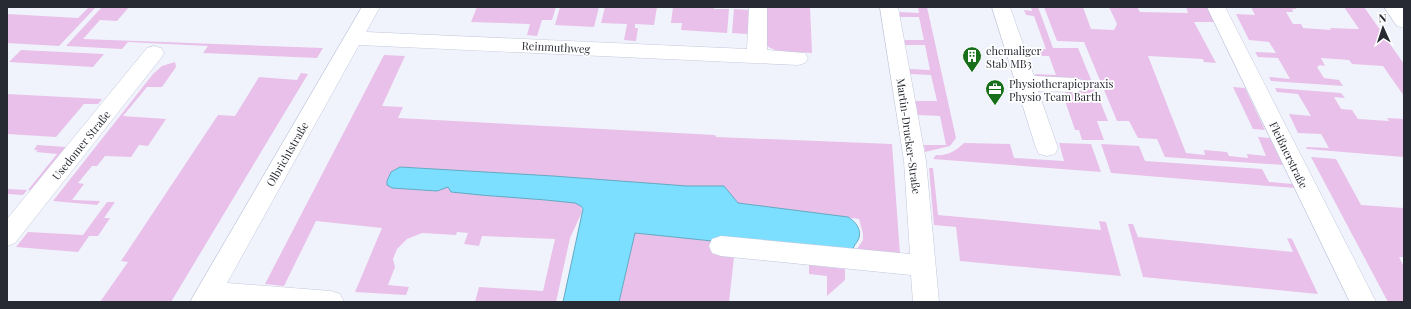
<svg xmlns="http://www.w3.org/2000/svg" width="1411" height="309" font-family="'Playfair Display',serif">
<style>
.green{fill:#e8c0e9}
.water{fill:#7ddfff;stroke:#63a9c2}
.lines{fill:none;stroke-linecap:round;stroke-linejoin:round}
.minor-casing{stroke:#c2c8dd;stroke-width:1}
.minor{fill:#fff;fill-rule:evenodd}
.labels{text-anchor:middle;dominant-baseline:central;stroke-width:3.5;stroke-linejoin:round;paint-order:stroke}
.street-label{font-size:11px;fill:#272a32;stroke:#fff}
.poi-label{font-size:11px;fill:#272a32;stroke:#fff;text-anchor:start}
</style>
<rect width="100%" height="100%" fill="#f1f3fc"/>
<g class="green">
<path d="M89,7h7l-37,39 -52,-3v-29l71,4z"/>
<path d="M102,7h27l-12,14 -17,-1 -17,19 240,9 -6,10 -114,-5 5,-7 -80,-4 -6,7 -56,-3z"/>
<path d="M477,7h79l-4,13h-10l-5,16 -10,-1 3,-11 -59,-2z"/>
<path d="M560,7h39l-5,20 -39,-2z"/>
<path d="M605,7h52l-3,18 -19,-1v4h3l-2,13 -12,-1 3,-16 -26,-1z"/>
<path d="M673,7h40l1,2h15l-2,24 -46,-3 1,-7h-11z"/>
<path d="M764,7h46l2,46c-15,-1 -34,2 -46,-8z"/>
<path d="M918,7h9l29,131 -6,8 -25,6 -1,-7h22l-6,-29 -22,-1 -3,-14h22l-6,-26 -21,-1v-5l20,1 -5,-25h-20v-5h19l-5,-23h-19v-5l19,1z"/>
<path d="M1031,7h7l15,41h25l30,73h-11l7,19h-22l-3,-10h-4l-10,-29h4l-5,-13 -27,-11 -2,-3 21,1 -7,-19h-9l-2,-6 8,-1 -12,-33 -8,-1 -2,-5 8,1z"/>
<path d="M1044,7h39l8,22 23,1 3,-6 -8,-17h28l3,5 48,1 -2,-6h21l7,15h-20l22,41 -12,-1 -1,-3 -55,-3 38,97 19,2 -1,-5 23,2 2,4 19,2 -1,-4 19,2 -8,-19 12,1 13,27 -118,-8 -8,-18 -19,-1 -9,-17h-12l-33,-79 -27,-1z"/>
<path d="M1251,7h44l1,2h-4l1,3h-7l7,12h8l2,4 28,2 -1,-2 29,1 -15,-22h20l40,57v32l-21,-30 -31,-2 -3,-4 -28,-2 4,8 -5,-1 -3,2 7,11 15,2 4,6 -72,-5 -2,-4 21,2 -12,-21 -20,-1 -3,-5 21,1 -7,-11 -20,-2 -13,-26 19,1z"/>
<path d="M734,9l16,1 -1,22 -2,2 -15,-1z"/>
<path d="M21,50l83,4 -11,13 -84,-5z"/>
<path d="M384,55l21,1 -23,50 21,1 -5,11 317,17 1,2 176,7 8,110 -43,-5 6,-9v-6l-4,-15 -121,-16 -14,-17h-37l-287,-19 -9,5 1,16 45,3 11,-4 3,5c41,5 83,6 124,11l6,3 1,6 -12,26 -14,64h-81l4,-15 64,4 12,-52 -73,-3 -3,10 -15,-2 4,-11 -11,-1 -1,3 -34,-2 -15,6 -10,10 -4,10 2,8 -7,18 21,2 -3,8 -51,-3 27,-64 -66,-7 -32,65 -19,-2z"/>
<path d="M175,62l1,5 -14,20h-15l-24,29 43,3 -18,27 -9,-1 -8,12 -26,-1 -8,10h-5l-14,17 6,1 -12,16 28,1 -3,4 -44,-4 100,-127 9,-8z"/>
<path d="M301,73l7,1 -137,228h-71l28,-40 -7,-1 97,-146 17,1 24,-39 38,3z"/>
<path d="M1233,87l12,1 20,42 -12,-1z"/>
<path d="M1275,88l66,5 4,5 -11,-1 7,12 11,1 6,9 31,2 -2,-3 17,1v38l-97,-8 -1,-2 23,1 -8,-14 -23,-1 -9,-19 22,2 -13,-22 -21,-2z"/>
<path d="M7,94l95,5 -4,5h-14l-28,33 -49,-3z"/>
<path d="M964,143l46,1 4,14 50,3 -5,-18 32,1 10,28 -168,-13 3,-4c11,1 20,-4 28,-12z"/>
<path d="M1101,144l38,2 6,15 117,8 7,13 24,2 2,4 -184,-15z"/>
<path d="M37,145l29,2 -35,43h-4l-4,5 -16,-1v-5l21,1 29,-36 -21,-2 2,-2h-4z"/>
<path d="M1311,157l25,2 25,46 43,3v49h-5l5,10v35h-16z"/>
<path d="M929,168h4l5,47 163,15 -2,-9 7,1 15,54 -161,-15 -4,-34 -22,-2z"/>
<path d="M107,202h8l-11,16h6l-12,18h-9l-11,16 -62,-5 12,-15 55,3z"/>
<path d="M1128,224h5l5,13 155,15 -6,-14 5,1 26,55 -175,-17z"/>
<path d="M635,233l87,9 12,15 -5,45h-110z"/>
<path d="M809,265l36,4v11l-18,16v-20l-18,-2z"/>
</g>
<path class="water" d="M400,167l153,9 134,10h37l14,17 110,14c7,4 15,13 10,23 -2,4 -4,5 -5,9l-131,-7 -87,-9 -16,69h-56l20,-93 -2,-3 -6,-3c-41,-5 -83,-6 -124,-11l-3,-5 -11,4 -45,-3 -5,-3v-4l4,-9z"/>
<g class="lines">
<g class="minor-casing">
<g id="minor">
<path d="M362,7h18l-14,25 381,17 2,-42h18v43l38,3 3,5 -3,5 -7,2 -439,-20 -132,238 104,8 9,3 4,8h-154z"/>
<path d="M880,7h18l28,154 13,141h-26l-2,-27 -190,-19 -9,-3 -3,-7 3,-7 9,-3 189,18 -6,-93z"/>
<path d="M992,7h18l24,69 41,2 7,2 3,5 -3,5 -7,2 -37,-1 20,57 -3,6 -8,2 -8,-2 -3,-6z"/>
<path d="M1207,7h18l151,295h-26z"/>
<path d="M1384,7h19l1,21 -7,-2z"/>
<path d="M154,46l7,2 3,5 -3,5 -146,185 -8,3v-27l140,-171z"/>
</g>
</g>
<use href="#minor" class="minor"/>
</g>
<defs>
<g id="building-pin" transform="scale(1)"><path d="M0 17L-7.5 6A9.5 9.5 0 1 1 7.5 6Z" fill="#176f19" stroke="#fff"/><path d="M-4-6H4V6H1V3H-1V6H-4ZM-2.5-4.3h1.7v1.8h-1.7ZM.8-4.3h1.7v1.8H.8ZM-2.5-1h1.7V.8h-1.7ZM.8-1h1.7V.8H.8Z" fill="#fff"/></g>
<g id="office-pin" transform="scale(1)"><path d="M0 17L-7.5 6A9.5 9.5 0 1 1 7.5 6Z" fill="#176f19" stroke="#fff"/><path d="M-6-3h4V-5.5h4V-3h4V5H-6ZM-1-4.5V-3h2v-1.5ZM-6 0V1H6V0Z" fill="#fff"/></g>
</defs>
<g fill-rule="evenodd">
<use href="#building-pin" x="972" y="56"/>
<use href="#office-pin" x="995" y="89"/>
</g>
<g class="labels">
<g class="street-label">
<text transform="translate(556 47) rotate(3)">Reinmuthweg</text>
<text transform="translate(909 136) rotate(82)">Martin-Drucker-Straße</text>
<text transform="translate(81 145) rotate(-51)">Usedomer Straße</text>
<text transform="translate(287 154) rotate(-60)">Olbrichtstraße</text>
<text transform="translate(1289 155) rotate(64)">Fleißnerstraße</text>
</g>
<g class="poi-label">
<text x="986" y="50">ehemaliger<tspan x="986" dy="13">Stab MB3</tspan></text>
<text x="1009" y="83">Physiotherapiepraxis<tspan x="1009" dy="13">Physio Team Barth</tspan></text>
</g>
</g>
<rect width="1411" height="309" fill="none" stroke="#272a32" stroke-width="16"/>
<g transform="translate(1383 28) rotate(357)" stroke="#ffffff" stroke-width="3" paint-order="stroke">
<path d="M0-3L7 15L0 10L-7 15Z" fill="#272a32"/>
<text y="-6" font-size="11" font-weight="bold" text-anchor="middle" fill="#272a32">N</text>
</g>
</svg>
